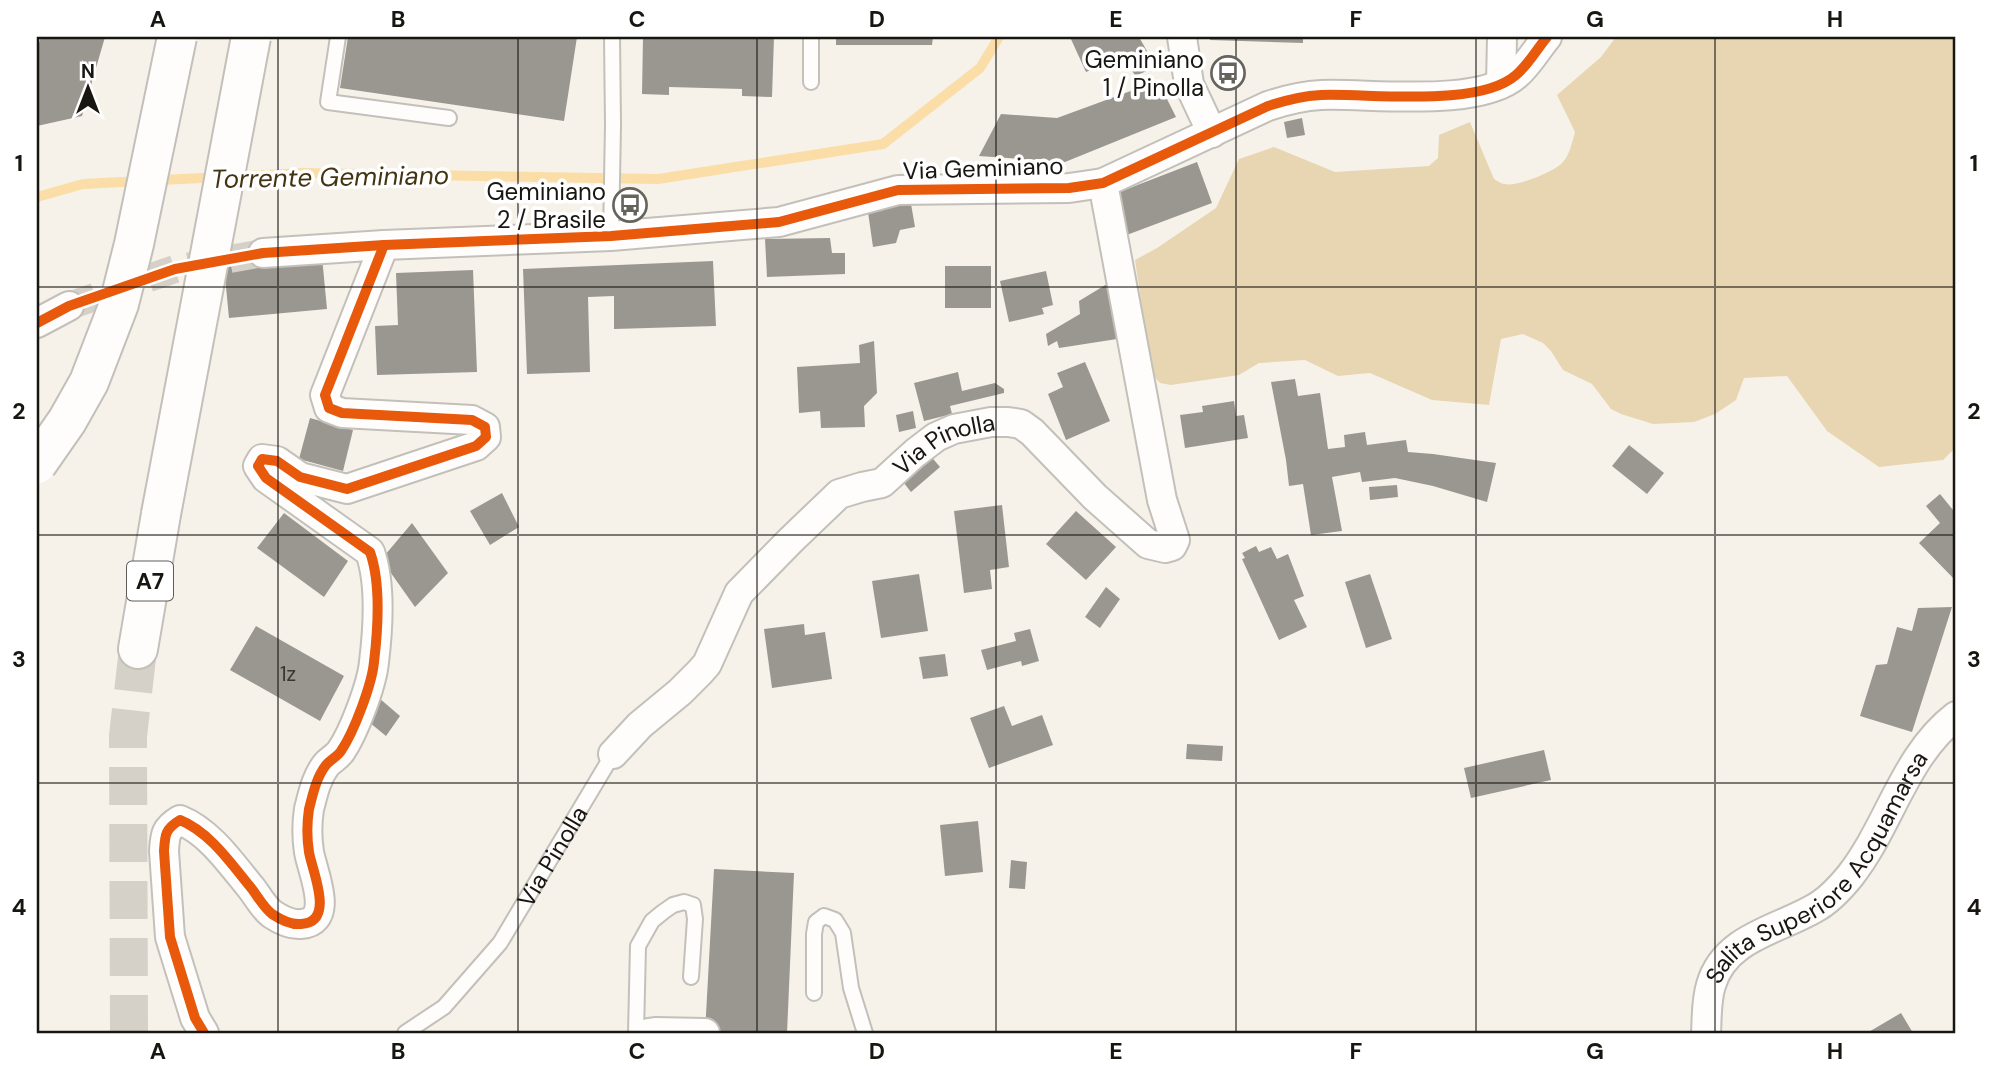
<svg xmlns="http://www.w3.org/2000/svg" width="1993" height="1070" font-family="'DM Sans',sans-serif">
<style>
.green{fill:#e8d6b2}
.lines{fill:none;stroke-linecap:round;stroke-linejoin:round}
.stream{stroke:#fbdea7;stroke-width:10}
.building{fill:#9a9791}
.street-tunnel{stroke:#d5d1c9;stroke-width:28;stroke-dasharray:28 14;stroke-linecap:butt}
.highway-tunnel{stroke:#d5d1c9;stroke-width:38;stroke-dasharray:38 19;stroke-linecap:butt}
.lane-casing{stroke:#c3c0ba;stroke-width:18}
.street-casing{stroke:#c3c0ba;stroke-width:32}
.highway-casing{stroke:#c3c0ba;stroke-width:42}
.lane{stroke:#fefdfc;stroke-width:14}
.street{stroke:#fefdfc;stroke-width:28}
.highway{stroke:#fefdfc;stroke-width:38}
.highway-bridge-casing{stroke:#c3c0ba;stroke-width:42;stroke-linecap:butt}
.highway-bridge{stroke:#fefdfc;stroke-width:38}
.cycleway-casing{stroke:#fff;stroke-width:15}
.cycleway{stroke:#e8590c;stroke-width:10}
.grid{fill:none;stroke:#181611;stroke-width:2;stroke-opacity:0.55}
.labels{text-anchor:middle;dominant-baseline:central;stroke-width:7;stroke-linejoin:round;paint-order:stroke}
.number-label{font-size:21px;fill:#383631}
.shield{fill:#fff;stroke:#5d5c58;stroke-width:2}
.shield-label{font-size:23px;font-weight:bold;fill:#181611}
.poi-label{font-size:24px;fill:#181611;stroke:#fff;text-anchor:end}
.street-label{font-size:24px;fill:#181611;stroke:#fff}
.water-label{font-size:26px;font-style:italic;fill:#443412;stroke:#fff}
.neatline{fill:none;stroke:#181611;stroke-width:2.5}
.grid-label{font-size:23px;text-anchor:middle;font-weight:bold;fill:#181611}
</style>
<rect width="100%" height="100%" fill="#f6f2ea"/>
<path class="green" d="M1616,37h340v410l-13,13 -64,7 -52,-36 -40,-55 -43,2 -8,22 -21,14 -21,8 -41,2 -32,-10 -10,-5 -19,-25 -29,-14 -12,-19 -8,-8 -20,-9 -22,5 -12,66 -57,-5 -62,-27 -32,3 -33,-16 -46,3 -20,12 -68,10 -11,-2 -8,-9 -17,-114 22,-12 59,-40 23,-49 35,-12 61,25 94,-6 9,-8 1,-23 31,-13 24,57c4,2 7,5 11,5 11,3 49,-12 57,-21 8,-8 10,-21 13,-31l-18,-37 44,-38z"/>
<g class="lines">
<path class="stream" d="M37,197l46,-13 220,-11 355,6 225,-35 97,-76 19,-31"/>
</g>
<g class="building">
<path d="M41,37h64l-23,79 -45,10v-77z"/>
<path d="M348,37h229l-13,84 -224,-33z"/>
<path d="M643,37h131l-2,60 -30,-1v-7l-73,-2v8l-27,-1z"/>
<path d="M836,37h97l-1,8h-96z"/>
<path d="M1070,37h69l17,30 -21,9 -10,-20 -39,16z"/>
<path d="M1210,37h93v6l-93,-3z"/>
<path d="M1158,81l18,36 -111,45 -86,-6 22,-42 56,4z"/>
<path d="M1302,118l3,17 -18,3 -3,-16z"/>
<path d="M1197,162l15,41 -88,33 -15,-40z"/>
<path d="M910,198l5,29 -15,3 -4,13 -23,4 -6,-42z"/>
<path d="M830,238l2,15h13v21l-78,3 -2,-38z"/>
<path d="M322,257l5,52 -98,9 -5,-52z"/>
<path d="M713,261l3,65 -102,3v-33l-26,1 2,75 -63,2 -4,-105z"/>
<rect x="945" y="266" width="46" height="42"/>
<path d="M473,270l4,102 -100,3 -2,-49 23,-1 -2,-52z"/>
<path d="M1046,271l7,34 -11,3 2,6 -35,8 -9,-41z"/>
<path d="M1107,284l10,55 -58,9 -2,-7 -9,5 -2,-12 34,-20 -1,-13z"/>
<path d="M874,341l3,52 -13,13 1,21 -44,1 -1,-17 -21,2 -2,-46 63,-4 -1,-18z"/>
<path d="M1085,362l25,59 -44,19 -18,-46 15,-7 -6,-14z"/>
<path d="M958,372l4,19 33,-8 9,6v4l-54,13 2,8 -28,7 -10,-38z"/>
<path d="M1295,379l3,17 22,-3 8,56 17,-2 -1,-12 21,-3 2,13 39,-5 2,12 25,2 63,9 -9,39 -54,-16 -38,-8 -33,4 -2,-10 -28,5 10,54 -31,4 -8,-51 -14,2 -3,-26 -15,-78z"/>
<path d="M1234,401l2,15 8,-1 4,23 -63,10 -5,-33 23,-3 -1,-6z"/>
<path d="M913,411l3,17 -17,4 -3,-17z"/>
<path d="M310,418l43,12 -10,41 -44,-12z"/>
<path d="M1629,445l35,28 -17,21 -35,-28z"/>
<path d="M929,454l11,13 -29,25 -11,-14z"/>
<path d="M1397,485l1,12 -28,3 -1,-13z"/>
<path d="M502,493l17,34 -29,18 -20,-34z"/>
<path d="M1940,494l13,16 3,-3v16l-2,2 2,2v54l-37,-38 21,-20 -14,-17z"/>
<path d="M1002,505l7,62 -19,3 2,19 -28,4 -10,-82z"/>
<path d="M1076,511l40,36 -30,33 -40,-36z"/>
<path d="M284,513l64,48 -24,36 -67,-49z"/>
<path d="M412,523l36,50 -33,34 -29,-41 -1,-11z"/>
<path d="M1256,546l3,6 12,-5 6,12 11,-5 16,42 -10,4 13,27 -28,13 -37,-81 3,-1 -3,-5z"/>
<path d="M919,574l9,57 -47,7 -9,-57z"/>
<path d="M1370,574l22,65 -26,9 -21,-66z"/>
<path d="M1106,587l14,12 -20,29 -15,-11z"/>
<path d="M1952,607l-40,125 -52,-16 16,-51 11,-1 10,-37 15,4 6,-23z"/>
<path d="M804,624l1,11 20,-3 7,47 -60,9 -8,-59z"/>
<path d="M256,626l88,50 -24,45 -90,-51z"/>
<path d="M1030,629l9,32 -17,5 -1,-5 -34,9 -6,-20 35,-9 -2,-8z"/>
<path d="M945,654l3,22 -25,3 -4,-22z"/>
<path d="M379,698l21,18 -14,20 -22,-18z"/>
<path d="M1004,706l8,20 30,-11 11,30 -64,23 -19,-50z"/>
<path d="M1187,744l36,2 -1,15 -36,-2z"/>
<path d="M1544,750l7,30 -80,18 -7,-30z"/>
<path d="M978,821l5,51 -38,4 -5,-51z"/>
<path d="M1011,860l16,2 -2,27 -16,-1z"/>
<path d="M714,869l80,4 -7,160h-82z"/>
<path d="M1901,1013l12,20h-46z"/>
</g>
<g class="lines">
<path class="street-tunnel" d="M69,306l106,-37 88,-16"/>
<path class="highway-tunnel" d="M129,1033l-1,-297 10,-87"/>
<g class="lane-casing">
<g id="lane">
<path d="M338,37l-10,65 121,16"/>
<path d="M811,37v45"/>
<path d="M611,236l2,-111 -1,-88"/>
<path d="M814,993v-59l2,-12 8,-6 11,4 8,13 8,55 14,45"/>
<path id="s1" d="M405,1033l39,-26 56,-64 113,-189"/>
<path d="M636,1033l2,-87 14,-25 11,-9 10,-7 11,-3 9,3 2,14 -4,58"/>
</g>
</g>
<g class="street-casing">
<g id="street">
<path d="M1182,37l7,47 23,49"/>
<path d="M1501,84l1,-47"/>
<path d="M263,253l121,-8 227,-9 168,-14 119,-32 171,-2 34,-5 165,-77c18,-6 34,-10 53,-11 50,-2 157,13 195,-20 12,-10 21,-26 31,-38"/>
<path d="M37,323l32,-17"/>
<path id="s2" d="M613,754l27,-29 40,-33 20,-20 7,-8 32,-71 51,-52 49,-47 23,-7 20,-4 33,-30 21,-16 18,-8 37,-7h17l13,2 11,8 63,65 53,47 17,4 7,-2 3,-6 -13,-40 -59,-317"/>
<path d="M204,1033l-9,-15 -25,-81 -6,-86c1,-16 1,-22 16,-31 30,12 52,45 72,69 6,8 12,19 20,25 9,6 19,11 29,10 35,-2 11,-53 8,-72 -2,-13 -2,-30 0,-43 4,-15 7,-31 17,-44 4,-5 11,-8 15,-14 13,-19 31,-67 33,-89 4,-33 7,-79 -4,-110l-104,-74 -8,-12 4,-7 15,2 23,16 47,12 129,-43 10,-9 -1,-10 -13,-7 -130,-7 -13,-5 -4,-13 59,-150"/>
<path d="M648,1033l7,-1 50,1"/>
<path id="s3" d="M1706,1033c1,-16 0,-32 5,-48 14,-48 67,-55 104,-77 13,-7 26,-21 35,-32 40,-51 54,-120 106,-160"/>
</g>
</g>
<g class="highway-casing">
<path id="highway" d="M138,649l23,-135"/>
</g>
<use href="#lane" class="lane"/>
<use href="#street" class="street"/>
<use href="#highway" class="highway"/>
<g class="highway-bridge-casing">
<g id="highway-bridge">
<path d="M37,464l30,-43 22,-39 30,-78 15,-60 43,-207"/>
<path d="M161,514l90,-477"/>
</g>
</g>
<use href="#highway-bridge" class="highway-bridge"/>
<g class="cycleway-casing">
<g id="cycleway">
<path d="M37,323l32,-17 106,-37 88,-16 121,-8 227,-9 168,-14 119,-32 171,-2 34,-5 165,-77c18,-6 34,-10 53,-11 50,-2 157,13 195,-20 12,-10 21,-26 31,-38"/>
<path d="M204,1033l-9,-15 -25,-81 -6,-86c1,-16 1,-22 16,-31 30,12 52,45 72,69 6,8 12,19 20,25 9,6 19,11 29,10 35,-2 11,-53 8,-72 -2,-13 -2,-30 0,-43 4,-15 7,-31 17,-44 4,-5 11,-8 15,-14 13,-19 31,-67 33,-89 4,-33 7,-79 -4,-110l-104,-74 -8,-12 4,-7 15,2 23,16 47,12 129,-43 10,-9 -1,-10 -13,-7 -130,-7 -13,-5 -4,-13 59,-150"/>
</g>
</g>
<use href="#cycleway" class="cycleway"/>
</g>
<path class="grid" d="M278,37v996M518,37v996M757,37v996M996,37v996M1236,37v996M1476,37v996M1715,37v996M37,287h1919M37,535h1919M37,783h1919"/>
<defs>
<g id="bus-ring" transform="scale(1.75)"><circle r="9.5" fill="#fff" stroke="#66635d" stroke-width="1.5"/><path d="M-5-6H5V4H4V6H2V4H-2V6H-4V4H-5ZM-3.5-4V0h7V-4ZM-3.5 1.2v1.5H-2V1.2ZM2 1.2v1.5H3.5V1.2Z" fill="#66635d"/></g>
</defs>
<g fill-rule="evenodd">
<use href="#bus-ring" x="1228" y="73"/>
<use href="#bus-ring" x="630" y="205"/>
</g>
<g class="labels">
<g class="number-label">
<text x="288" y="674">1z</text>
</g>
<rect class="shield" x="127" y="561.5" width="46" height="39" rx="5"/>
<g class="shield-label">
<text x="150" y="581">A7</text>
</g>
<g class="poi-label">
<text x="1204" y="59">Geminiano<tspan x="1204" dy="28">1 / Pinolla</tspan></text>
<text x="606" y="191">Geminiano<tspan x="606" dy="28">2 / Brasile</tspan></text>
</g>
<g class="street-label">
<text transform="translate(983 168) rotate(-2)">Via Geminiano</text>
<text stroke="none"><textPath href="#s2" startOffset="469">Via Pinolla</textPath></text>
<text stroke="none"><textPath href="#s1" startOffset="233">Via Pinolla</textPath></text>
<text stroke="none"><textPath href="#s3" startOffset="212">Salita Superiore Acquamarsa</textPath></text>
</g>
<g class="water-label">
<text transform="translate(330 177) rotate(-1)">Torrente Geminiano</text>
</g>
</g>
<rect width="1993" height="1070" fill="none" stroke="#ffffff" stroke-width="77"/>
<g transform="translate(88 88)" stroke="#ffffff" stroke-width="5" paint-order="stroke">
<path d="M0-5L12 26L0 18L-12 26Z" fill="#181611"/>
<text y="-10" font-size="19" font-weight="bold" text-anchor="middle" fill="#181611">N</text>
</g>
<rect x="38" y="38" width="1916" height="994" class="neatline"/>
<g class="grid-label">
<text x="158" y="27">A</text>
<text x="398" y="27">B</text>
<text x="637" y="27">C</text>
<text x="877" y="27">D</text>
<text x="1116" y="27">E</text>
<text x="1356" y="27">F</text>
<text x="1595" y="27">G</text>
<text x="1835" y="27">H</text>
<text x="19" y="171">1</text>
<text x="1974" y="171">1</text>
<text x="19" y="419">2</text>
<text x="1974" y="419">2</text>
<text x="19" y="667">3</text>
<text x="1974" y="667">3</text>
<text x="19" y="915">4</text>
<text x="1974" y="915">4</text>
<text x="158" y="1059">A</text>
<text x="398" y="1059">B</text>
<text x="637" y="1059">C</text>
<text x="877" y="1059">D</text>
<text x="1116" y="1059">E</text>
<text x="1356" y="1059">F</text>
<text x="1595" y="1059">G</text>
<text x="1835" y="1059">H</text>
</g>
</svg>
